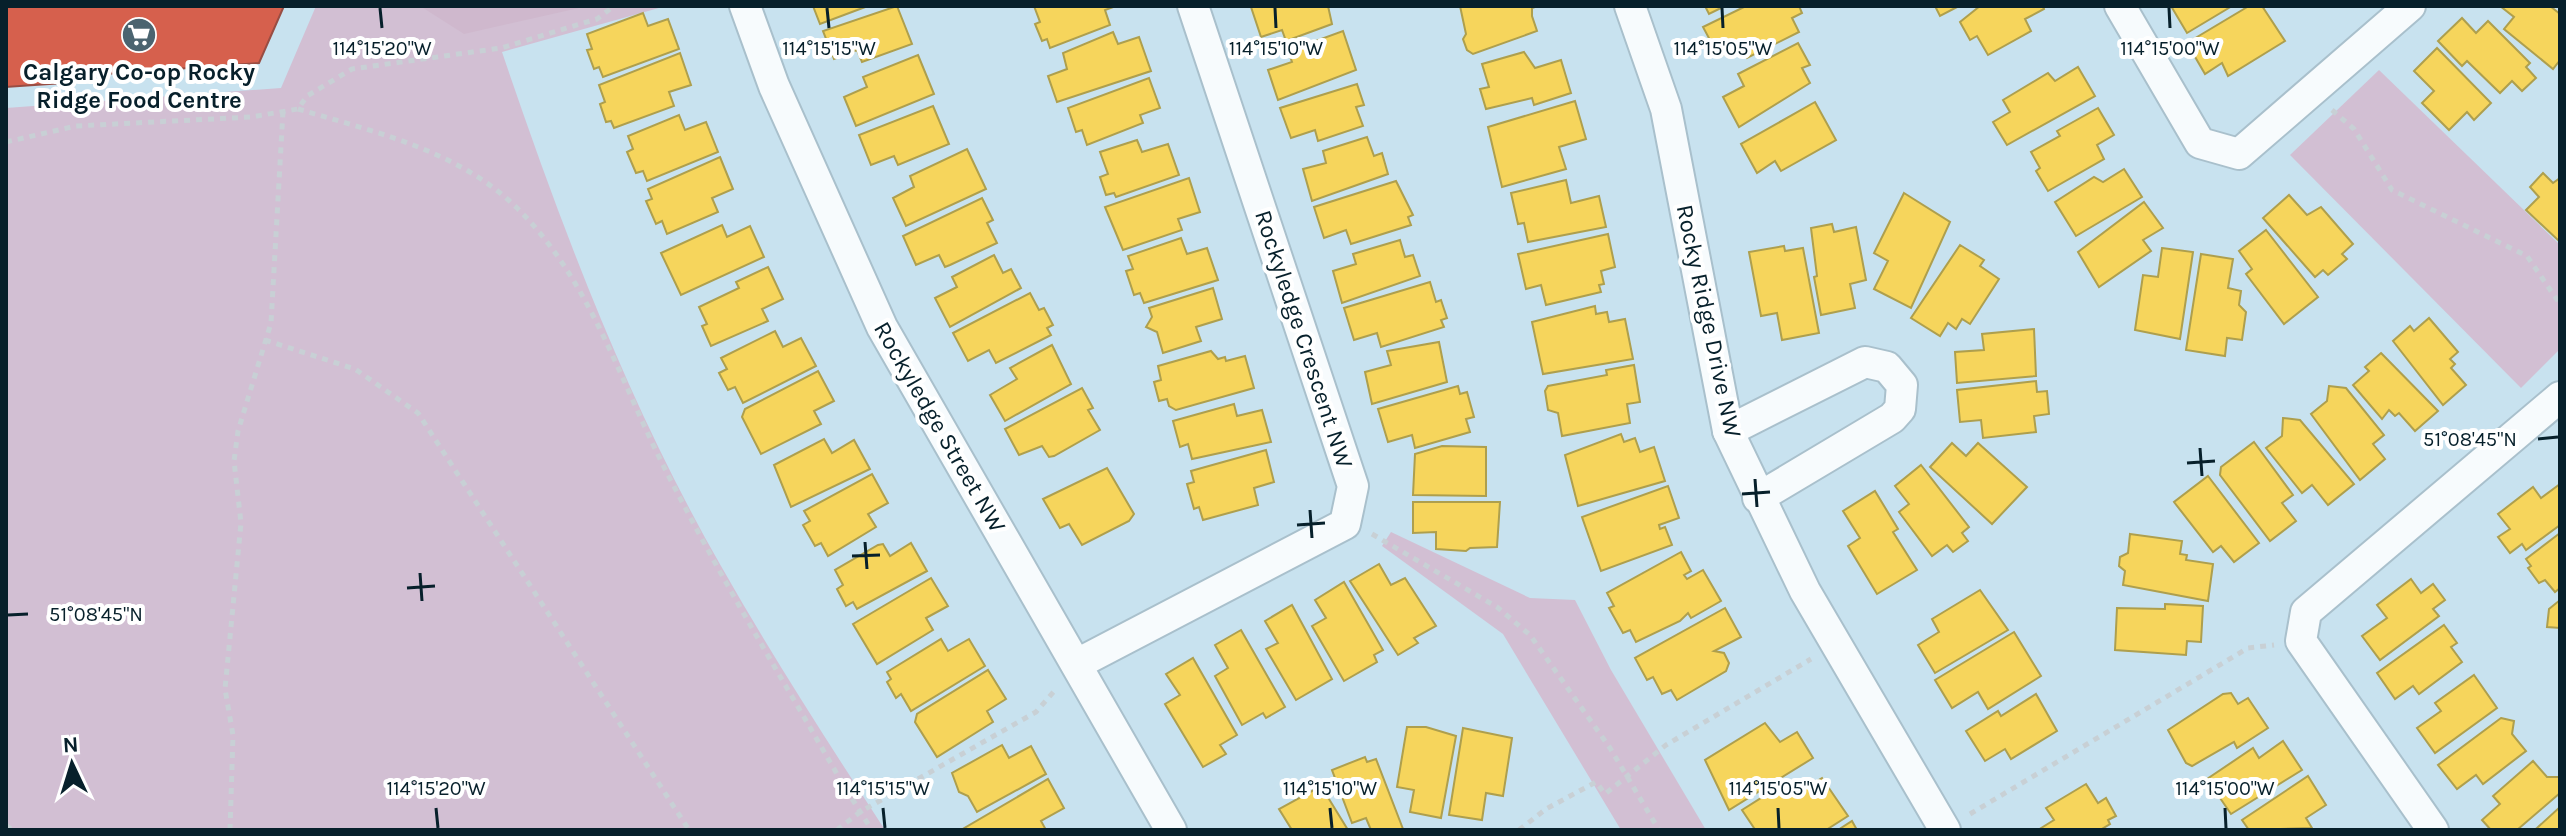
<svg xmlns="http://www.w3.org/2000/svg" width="2566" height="836" font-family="Karla,sans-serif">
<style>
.green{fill:#d2bfd3}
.forest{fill:#cfb8cd}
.homes{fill:#f6d55c;stroke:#ae9f4d;stroke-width:2}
.shops{fill:#d6604d;stroke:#984d43;stroke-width:2}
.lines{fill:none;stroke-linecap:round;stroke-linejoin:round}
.minor-casing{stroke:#a9c0cc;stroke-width:34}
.path{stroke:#c8d0d5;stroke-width:5;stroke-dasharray:6 6;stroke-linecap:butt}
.minor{stroke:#f7fbfd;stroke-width:30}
.ticks{fill:none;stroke:#07202b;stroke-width:3}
.labels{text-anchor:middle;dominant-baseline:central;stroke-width:8;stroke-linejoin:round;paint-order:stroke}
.poi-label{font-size:24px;font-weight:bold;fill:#07202b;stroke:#fff}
.street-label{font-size:24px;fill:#07202b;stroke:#fff}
.ticks-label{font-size:20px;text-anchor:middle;fill:#07202b;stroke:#fff;stroke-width:8;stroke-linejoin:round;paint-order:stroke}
</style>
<rect width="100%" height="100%" fill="#c8e2ef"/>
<g class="green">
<path d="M316,6h350l-164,46c60,177 126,352 219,514 51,90 108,178 164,264h-879v-722l275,-20z"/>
<path d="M2379,70l181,175v104l-39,39 -231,-233z"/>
<path d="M1391,532l139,66 45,2 36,70 95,160h-85l-118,-196 -121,-88z"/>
</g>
<path class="forest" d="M420,6h168l-124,28z"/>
<g class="homes">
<path d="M813,6h55l-48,18z"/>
<path d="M897,6l15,38 -50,18 -5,-12 -23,9 -11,-28z"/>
<path d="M1034,6h82l-11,4 5,15 -60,23 -3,-9 -5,2 -7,-17 5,-2z"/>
<path d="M1328,6l4,18 -46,17 -4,-11 -21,7 -10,-30z"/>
<path d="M1460,6h78l-6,2v8l5,15 -64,23 -6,-4 -4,-11 3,-5z"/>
<path d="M1705,6h20l-16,8z"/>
<path d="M1746,6h53l3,7 -10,5 7,14 -52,26 -6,-12 -22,11 -16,-30z"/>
<path d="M1935,6h24l-19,10z"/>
<path d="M1980,6h63l1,3 -19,10 6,12 -43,24 -11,-19 -7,4 -10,-18z"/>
<path d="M2171,6h61l-45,27z"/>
<path d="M2249,6h13l23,35 -57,35 -6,-13 -17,11 -18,-31z"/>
<path d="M2500,6h50l10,8v46l-7,9 -49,-40 10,-12z"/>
<path d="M643,13l5,13 20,-7 11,30 -76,28 -4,-10 -5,2 -7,-19 5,-1 -5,-15z"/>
<path d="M2462,18l14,15 12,-12 42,42 -4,4 10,11 -14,13 -10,-10 -12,12 -33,-32 -5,5 -24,-25z"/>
<path d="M1343,31l13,39 -78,30 -10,-30 24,-8 -4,-11z"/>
<path d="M1113,32l5,12 21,-7 12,34 -94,31 -9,-26 19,-7 -4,-16z"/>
<path d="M1798,43l12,22 -8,3 8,15 -71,44 -16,-30 21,-11 -6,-12z"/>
<path d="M2437,48l54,55 -17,17 -7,-8 -18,18 -27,-27 12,-12 -20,-20z"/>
<path d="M1524,52l11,16 26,-8 10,33 -37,12 -2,-7 -46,11 -6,-20 9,-2 -7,-23z"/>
<path d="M680,53l11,32 -22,7 5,14 -60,22 -3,-7 -5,1 -6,-18 5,-2 -6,-17z"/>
<path d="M918,55l16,39 -78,32 -12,-29 23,-10 -4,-10z"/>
<path d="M2078,67l17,29 -88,49 -14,-23 17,-10 -7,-12 45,-27 7,8z"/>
<path d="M1149,78l11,30 -20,7 3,8 -56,22 -5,-15 -6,2 -8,-24z"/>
<path d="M1357,84l7,21 -8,2 7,19 -45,15 -3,-11 -24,8 -11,-30z"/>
<path d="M1575,101l11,38 -27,8 7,22 -64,18 -14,-60z"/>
<path d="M1815,102l21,38 -55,31 -6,-10 -18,12 -16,-29z"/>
<path d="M933,106l16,38 -51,21 -4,-9 -23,9 -12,-30z"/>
<path d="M2098,108l16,27 -17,10 7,14 -56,32 -12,-20 4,-3 -9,-16 29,-16 -3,-5z"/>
<path d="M679,115l6,15 21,-8 12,30 -71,29 -4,-10 -7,2 -9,-21 6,-3 -5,-13z"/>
<path d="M1367,137l7,19 8,-3 6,21 -76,27 -9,-32 23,-6 -3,-12z"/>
<path d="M1137,140l5,12 26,-8 11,31 -63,22 -2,-4 -8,2 -6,-18 8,-3 -8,-22z"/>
<path d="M967,149l19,40 -80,37 -13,-28 21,-11 -4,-11z"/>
<path d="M720,157l13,32 -21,9 6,14 -51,22 -5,-13 -6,3 -10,-23 6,-2 -4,-10z"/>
<path d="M2124,169l18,28 -66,39 -21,-34 39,-25 9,5z"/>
<path d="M2543,173l10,10 7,-5 -1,63 -33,-31 13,-13 -9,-10z"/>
<path d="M1189,178l11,34 -22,7 4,11 -59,20 -18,-43z"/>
<path d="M1566,180l5,23 28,-7 7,31 -78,15 -4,-19 -6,1 -7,-31z"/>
<path d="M1396,181l17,34 -5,2 3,8 -60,19 -5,-14 -22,8 -10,-31z"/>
<path d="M1904,193l46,29 -39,86 -37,-19 14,-28 -14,-8z"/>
<path d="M2289,195l18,20 14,-8 32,37 -11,10 5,5 -19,16 -5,-5 -8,7 -52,-59z"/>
<path d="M982,198l11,22 -6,3 10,20 -47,22 -5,2 -6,-12 -23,10 -13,-29z"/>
<path d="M2144,202l19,26 -20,12 8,11 -52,36 -21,-35z"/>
<path d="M1832,224l2,8 22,-5 10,53 -16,4 5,24 -34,7 -7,-38 3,-1 -6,-48z"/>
<path d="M722,225l5,12 23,-11 14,31 -83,38 -20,-42z"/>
<path d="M2266,230l52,67 -34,27 -38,-50 6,-5 -13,-18z"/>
<path d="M1608,234l7,33 -14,4 3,13 -5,1 2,7 -55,13 -5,-20 -15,4 -8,-35z"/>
<path d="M1181,238l6,16 20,-6 11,32 -74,23 -4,-10 -6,2 -8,-24 7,-2 -5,-13z"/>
<path d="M1400,240l5,17 8,-2 7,21 -78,27 -9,-32 23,-7 -3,-10z"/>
<path d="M1960,245l24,15 -4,6 19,13 -29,45 -8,-5 -6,10 -8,-6 -8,13 -29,-18z"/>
<path d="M1784,246l1,5 18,-3 16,85 -37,7 -5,-27 -16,3 -12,-64z"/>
<path d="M2162,248l31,4 -13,87 -45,-9 8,-55 15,2z"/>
<path d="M2201,254l32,5 -5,29 13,3 -2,14 7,7 -4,28 -15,-2 -2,18 -39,-6z"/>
<path d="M994,255l9,18 8,-4 10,19 -71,39 -15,-29 22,-11 -5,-10z"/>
<path d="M768,267l15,32 -21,10 6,12 -57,25 -9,-20 5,-2 -8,-17 40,-19 -3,-6z"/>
<path d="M1430,282l6,20 5,-2 6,18 -6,2 3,7 -63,20 -4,-14 -23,7 -10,-32z"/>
<path d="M1213,288l9,31 -26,8 5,14 -38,12 -6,-21 -11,-5 6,-10 -3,-9z"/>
<path d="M1030,293l9,17 5,-2 9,17 -6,3 4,7 -55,28 -7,-13 -21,11 -15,-28z"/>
<path d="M1595,306l1,8 11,-2 2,10 16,-3 8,40 -90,15 -11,-52z"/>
<path d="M2429,318l29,34 -8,7 5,5 -4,4 15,17 -23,20 -50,-64 17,-15 4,5z"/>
<path d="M2034,329l2,47 -79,7 -2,-31 29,-2 -2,-16z"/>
<path d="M775,331l8,16 18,-9 15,28 -73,37 -8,-16 -7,3 -9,-17 8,-4 -6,-11z"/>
<path d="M1439,342l8,40 -75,22 -7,-32 26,-7 -4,-14z"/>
<path d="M1052,345l19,39 -66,37 -15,-26 27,-16 -7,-11z"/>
<path d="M1211,351l7,8 7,-2 1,4 19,-5 9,32 -78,22 -7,-4 -2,-7 -8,2 -5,-19 7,-2 -3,-14z"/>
<path d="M2381,353l57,58 -23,20 -16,-18 -4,3 -6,-6 -7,9 -29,-34 16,-14 -4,-4z"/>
<path d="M1634,365l6,37 -13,2 3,19 -68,13 -4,-23 -10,-3 -3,-19 3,-5 59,-11 -1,-5z"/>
<path d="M818,371l16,30 -20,10 7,13 -60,30 -19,-37 3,-8z"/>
<path d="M2036,381l1,11 10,-1 2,23 -15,2 2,16 -53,6 -2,-18 -21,2 -3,-32z"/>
<path d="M1458,386l2,8 7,-2 7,25 -8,2 4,13 -55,16 -3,-13 -24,7 -10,-33z"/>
<path d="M2329,386l17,2 38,47 -11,9 12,15 -25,21 -49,-66 16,-13z"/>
<path d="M1082,388l11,20 -5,2 12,20 -46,26 -5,1 -7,-11 -23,9 -14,-26z"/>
<path d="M1234,404l3,12 25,-6 9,32 -79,17 -4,-15 -8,3 -7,-26z"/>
<path d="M2283,418l17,2 54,64 -26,21 -16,-20 -10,8 -36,-45 16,-12z"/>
<path d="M1621,434l3,8 11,-4 5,14 14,-5 11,34 -87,25 -13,-51z"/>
<path d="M824,439l8,14 22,-13 16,29 -79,38 -17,-42z"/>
<path d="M2254,442l39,53 -11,8 14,18 -26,20 -50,-66 1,-8z"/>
<path d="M1952,443l14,13 12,-13 49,44 -35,37 -62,-57z"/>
<path d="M1442,446l44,1v49l-73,-1 2,-41z"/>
<path d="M1266,450l8,32 -20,6 4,17 -55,15 -4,-13 -5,2 -7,-25 7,-2 -3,-11z"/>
<path d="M1921,465l48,62 -7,6 6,8 -15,11 -6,-7 -15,11 -33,-44 10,-8 -14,-18z"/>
<path d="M1107,468l27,46 -5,7 -47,24 -13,-21 -9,4 -17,-29z"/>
<path d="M872,474l16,29 -20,11 8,13 -48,29 -7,-13 -6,3 -12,-21 7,-4 -6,-10z"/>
<path d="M2208,476l51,67 -25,19 -13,-16 -8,6 -39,-50z"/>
<path d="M2560,484v41l-34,25 -4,-6 -12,9 -12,-16 12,-8 -12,-15 35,-27 8,11z"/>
<path d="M1668,486l11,32 -20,7 1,4 5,-2 7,18 -71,26 -19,-54z"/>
<path d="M1875,491l23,38 -5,3 24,38 -40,24 -29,-48 12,-8 -17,-27z"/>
<path d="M1413,502h87l-3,45 -27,1 -4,3 -30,-2v-17l-23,1z"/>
<path d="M2560,533v55l-5,4 -10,-12 -6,3 -11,-15 3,-2 -5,-7z"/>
<path d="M2130,534l52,7 -2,13 7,1 -1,5 27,4 -5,37 -85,-16 2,-14 -6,-5 1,-9 8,-4z"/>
<path d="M911,543l16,28 -70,38 -4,-7 -7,4 -9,-17 6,-4 -8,-15 43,-25 5,-1 7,12z"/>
<path d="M1681,552l10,19 -7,4 3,4 16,-9 18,31 -30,17 -3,-5 -8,8 -44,21 -6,-12 -7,3 -14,-25 5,-2 -7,-13z"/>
<path d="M1379,564l12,21 14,-7 31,48 -22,12 4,5 -20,12 -48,-74z"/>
<path d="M931,578l17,28 -22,12 7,12 -56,34 -24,-40z"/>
<path d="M2411,579l10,14 12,-9 12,16 -12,9 6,7 -59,44 -18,-24 25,-18 -10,-13z"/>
<path d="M1344,582l39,68 -9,5 3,7 -33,19 -32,-55 14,-8 -11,-18z"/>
<path d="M1980,590l28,40 -73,43 -17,-28 21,-13 -7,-13z"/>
<path d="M2560,600v28l-13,-1 2,-18z"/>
<path d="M2165,604l38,2 -2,36 -14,-1 -1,14 -71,-5 2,-42 48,1z"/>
<path d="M1292,605l40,74 -36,21 -30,-51 12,-6 -13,-22z"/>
<path d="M1725,608l16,29 -27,14 10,2 5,10 -3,8 -49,29 -6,-10 -9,4 -9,-17 -6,3 -12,-22z"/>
<path d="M2444,625l13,18 -6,4 11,15 -43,32 -6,-8 -18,13 -18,-26z"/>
<path d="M1241,630l44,77 -19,11 -3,-5 -21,12 -27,-49 13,-8 -13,-23z"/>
<path d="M2014,632l27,44 -53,33 -10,-17 -26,16 -17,-28z"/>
<path d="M941,639l7,12 21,-12 16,27 -74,45 -10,-17 -5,4 -9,-16 4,-3 -4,-7z"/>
<path d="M1193,658l44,77 -17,10 6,9 -23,13 -38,-63 15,-9 -14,-21z"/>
<path d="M988,670l18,29 -19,12 6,11 -56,35 -22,-35 2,-8z"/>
<path d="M2474,675l23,33 -62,45 -18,-25 24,-17 -6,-8z"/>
<path d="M2231,693l7,11 10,-6 20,30 -31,20 -3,-6 -42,24 -6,-3 -18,-33 55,-36z"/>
<path d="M2036,694l21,37 -46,28 -6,-10 -20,12 -19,-30 32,-20 3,5z"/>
<path d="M2501,718l13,3 -2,13 14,17 -43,33 -7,-9 -19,14 -19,-24z"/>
<path d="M1765,723l15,19 17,-10 16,26 -84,52 -24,-50z"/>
<path d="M1407,727h19l30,9 -15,82 -31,-6 4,-22 -17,-3z"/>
<path d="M1463,728l49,10 -9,58 -17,-3 -4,27 -33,-5z"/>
<path d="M2283,741l19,29 -71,44 -24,-35 46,-31 6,10z"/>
<path d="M1002,745l7,13 22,-12 15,28 -69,38 -9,-16 -9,-4 -7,-19z"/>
<path d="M1365,757l2,5 9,-3 27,70 -32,1 -5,-12 -14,5 -20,-53z"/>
<path d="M2533,761l14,16h13v16l-43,37h-26l-9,-10 18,-16 -7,-8z"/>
<path d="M2308,776l18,29 -20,13 6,10 -63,2 -7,-10z"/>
<path d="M1822,778l26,38 -22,14h-75l3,-2 -12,-18 46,-29 5,6 8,-6 4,7z"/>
<path d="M1048,779l16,29 -23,13 5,9h-85z"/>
<path d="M2086,784l12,19 8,-5 10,18 -8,4 2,4 -10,6h-62l16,-10 -8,-12z"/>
<path d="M1321,786l27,44h-56l-13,-21z"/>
<path d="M2560,807v23h-26l3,-2z"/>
<path d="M1852,821l5,9h-19z"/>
</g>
<path class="shops" d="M6,6h278l-25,57 -197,14 1,6 -57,4z"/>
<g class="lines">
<g class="minor-casing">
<g id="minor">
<path d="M745,6l29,80 108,241 289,503"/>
<path d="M1630,6l36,103 62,322 77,160 140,239"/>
<path d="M2120,6l80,137 39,11 171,-148"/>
<path d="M1728,431l137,-69 22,5 15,18 -2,24 -8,9 -134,80"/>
<path d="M1077,664l268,-140 8,-38 -160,-480"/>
<path d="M2433,830l-132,-189 5,-29 254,-215"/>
</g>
</g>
<g class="path">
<path d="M298,109c77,23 159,41 218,98 72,70 102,168 146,256 41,81 86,159 132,237 26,44 50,88 78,130"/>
<path d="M2332,110l22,19 38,61 135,66 33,48"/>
<path d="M6,142l70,-16 175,-9 47,-8 9,-13 45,-27 149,-21 96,-29 17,-13"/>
<path d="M265,340l90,29 63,44 271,417"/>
<path d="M1372,534l125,73 33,28 80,113 49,82"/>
<path d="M1970,814l278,-166 26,-3"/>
<path d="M6,825l6,5"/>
<path d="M230,830l3,-95 -8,-46 16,-166 -7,-62 4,-30 33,-108 12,-212"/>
<path d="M837,830l23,-18 176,-100 20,-23"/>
<path d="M1519,830l27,-21 50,-27 9,12 61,-49 145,-86"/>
</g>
<use href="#minor" class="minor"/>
</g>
<path class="ticks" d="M380,8l2,20M827,8l2,20M1275,8l1,20M1722,8l1,20M2169,8l1,20M2538,439l20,-2M2200,448l2,28M2187,463l28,-2M1755,479l2,28M1742,494l28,-2M1310,510l2,28M1297,525l28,-2M865,542l2,27M852,556l28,-1M420,573l2,28M407,588l28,-2M8,615l20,-1M436,808l2,20M883,808l2,20M1330,808l2,20M1778,808l1,20M2225,808l1,20"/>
<defs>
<g id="supermarket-disc" transform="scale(1.8)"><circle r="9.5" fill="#4b6470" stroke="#fff"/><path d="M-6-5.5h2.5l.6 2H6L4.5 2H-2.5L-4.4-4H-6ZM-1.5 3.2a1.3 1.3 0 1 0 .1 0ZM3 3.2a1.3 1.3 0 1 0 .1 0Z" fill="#fff"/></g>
</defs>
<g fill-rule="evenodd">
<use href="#supermarket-disc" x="139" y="35"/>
</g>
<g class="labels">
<g class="poi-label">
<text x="139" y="72">Calgary Co-op Rocky<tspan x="139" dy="28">Ridge Food Centre</tspan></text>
</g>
<g class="street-label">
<text transform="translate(1709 321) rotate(78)">Rocky Ridge Drive NW</text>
<text transform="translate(1304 339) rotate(72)">Rockyledge Crescent NW</text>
<text transform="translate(940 427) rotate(60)">Rockyledge Street NW</text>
</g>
</g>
<g class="ticks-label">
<text x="382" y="55">114°15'20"W</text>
<text x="829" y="55">114°15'15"W</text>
<text x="1276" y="55">114°15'10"W</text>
<text x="1723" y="55">114°15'05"W</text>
<text x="2170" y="55">114°15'00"W</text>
<text x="2470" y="446">51°08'45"N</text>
<text x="96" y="621">51°08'45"N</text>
<text x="436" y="795">114°15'20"W</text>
<text x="883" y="795">114°15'15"W</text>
<text x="1330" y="795">114°15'10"W</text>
<text x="1778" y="795">114°15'05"W</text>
<text x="2225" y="795">114°15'00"W</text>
</g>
<rect width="2566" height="836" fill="none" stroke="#07202b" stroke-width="16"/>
<g transform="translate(72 764) rotate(356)" stroke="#ffffff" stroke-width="6" paint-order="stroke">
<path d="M0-6L14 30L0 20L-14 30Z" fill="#07202b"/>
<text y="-12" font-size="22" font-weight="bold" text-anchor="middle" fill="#07202b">N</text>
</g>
</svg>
